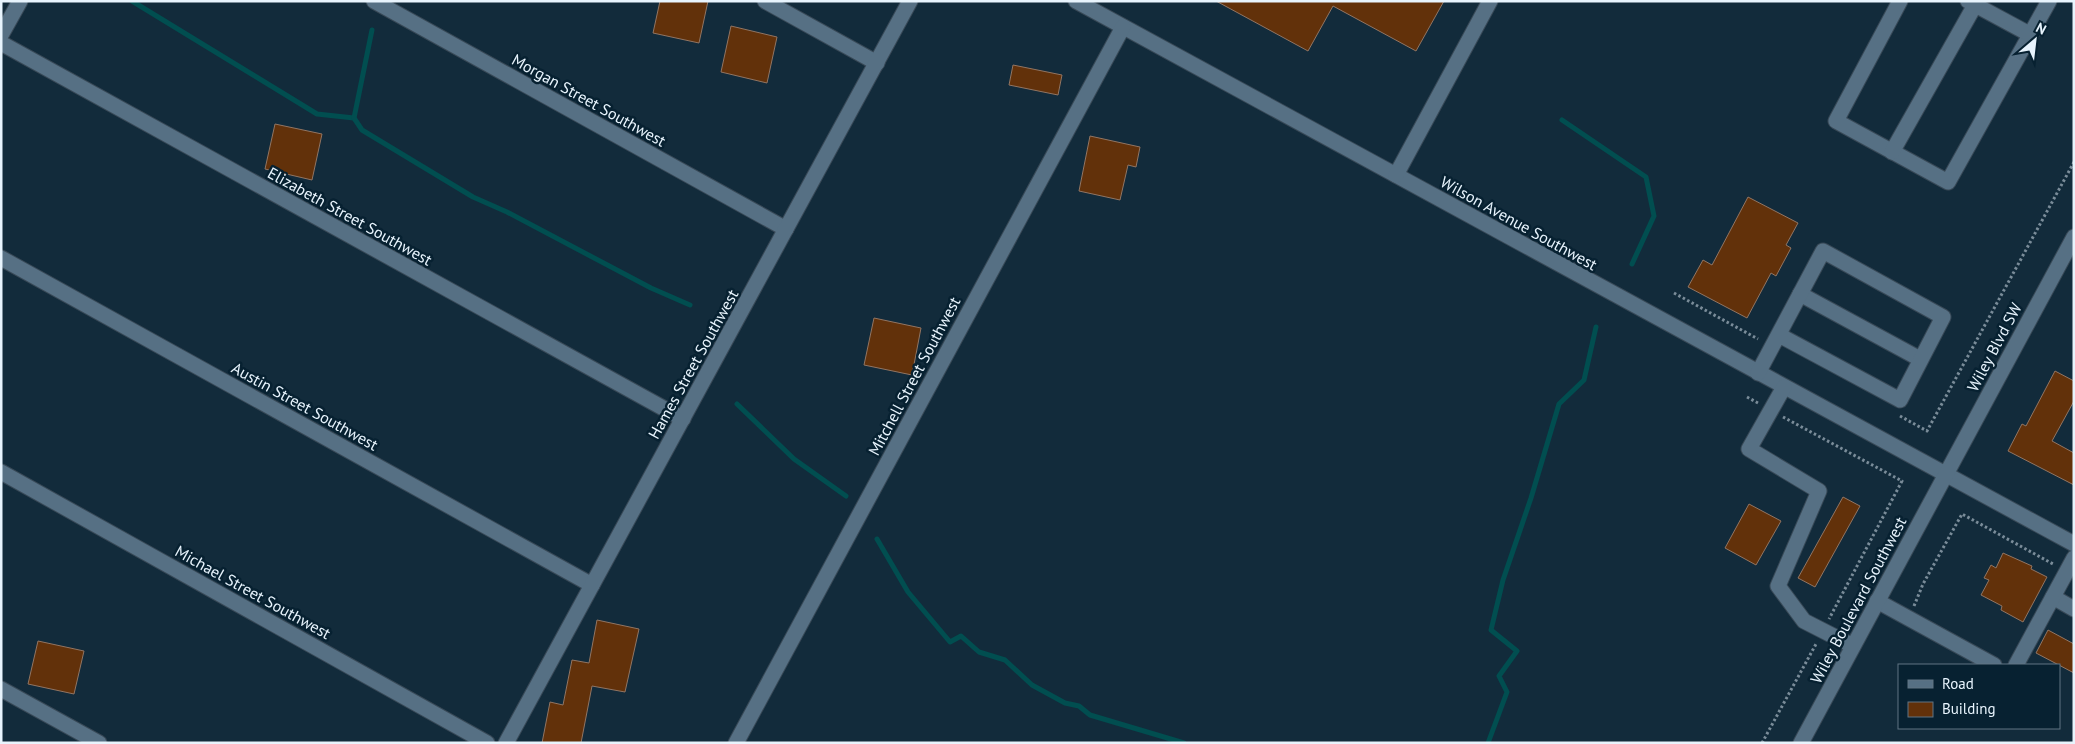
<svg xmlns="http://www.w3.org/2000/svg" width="2075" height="744" font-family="'PT Sans',sans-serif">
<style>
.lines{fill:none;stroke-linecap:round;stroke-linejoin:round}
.stream{stroke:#014e50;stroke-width:5}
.building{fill:#62310a;stroke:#917563}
.minor-casing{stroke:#384957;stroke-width:17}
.path{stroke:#7a8c99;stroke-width:3;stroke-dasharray:2.5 2.5;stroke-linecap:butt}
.minor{stroke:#567084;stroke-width:15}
.labels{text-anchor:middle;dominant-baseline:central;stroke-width:5;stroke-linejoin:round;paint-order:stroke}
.street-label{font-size:16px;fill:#e8f4fd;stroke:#072131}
</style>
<rect width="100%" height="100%" fill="#122b3b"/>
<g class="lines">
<g class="stream">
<path d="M132,1l185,113 37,4"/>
<path d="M372,30l-18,88 8,12 111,67 34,15 144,76 39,17"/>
<path d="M1562,120l84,57 8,39 -22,48"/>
<path d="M737,404l57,55 52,37"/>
<path d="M877,539l31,53 42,50 11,-6 18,16 26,8 27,25 33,18 14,3 11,9 94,28"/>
<path d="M1488,743l19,-51 -8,-16 18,-25 -26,-21 12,-50 28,-82 28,-94 25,-24 12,-53"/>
</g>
</g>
<g class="building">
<path d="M660,1h48l-9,42 -46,-10z"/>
<path d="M1216,1h228l-28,50 -83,-45 -25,45z"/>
<path d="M731,26l46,11 -10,46 -46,-11z"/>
<path d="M1013,65l49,10 -4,20 -49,-10z"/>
<path d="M275,124l47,10 -10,46 -47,-11z"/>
<path d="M1090,136l50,11 -4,20 -8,-2 -8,35 -41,-9z"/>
<path d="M1748,197l50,26 -12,22 5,3 -15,28 -5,-3 -24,45 -59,-31 15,-27 9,5z"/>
<path d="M874,318l47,10 -9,47 -48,-10z"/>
<path d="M2055,371l19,10v20l-22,40 22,12v32l-66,-34 14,-27 4,2z"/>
<path d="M1843,497l17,9 -45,81 -17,-9z"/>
<path d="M1749,504l32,17 -25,44 -31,-17z"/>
<path d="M2003,553l29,13 -1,3 16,8 -24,45 -22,-12 1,-4 -21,-11 8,-15 -5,-2 7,-13 5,3z"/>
<path d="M597,620l42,9 -14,63 -33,-6 -11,57h-39l8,-41 13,3 9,-45 17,3z"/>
<path d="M2048,630l26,14v29l-38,-20z"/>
<path d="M38,641l46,10 -10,43 -46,-10z"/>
</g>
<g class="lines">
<g class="minor-casing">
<g id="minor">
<path d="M374,1l412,228"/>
<path d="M765,1l112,62"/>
<path d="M1076,1l998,543"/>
<path d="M1900,1l-64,120 112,61 101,-181"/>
<path d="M1968,1l63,34"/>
<path d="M1,35l19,-34"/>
<path d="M1,43l682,376"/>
<path d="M1892,152l83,-147"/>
<path d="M1396,175l94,-174"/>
<path d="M1,258l591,327"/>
<path d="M1800,294l120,65"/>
<path d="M1758,373l65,-122 120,66 -43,83 -121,-65"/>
<path d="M1784,387l-35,62 70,42 -41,95 26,35 49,25"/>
<path d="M1,472l486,271"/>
<path d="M2053,597l21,12"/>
<path d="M1877,601l117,64"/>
<path d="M2016,665l58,-107"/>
<path d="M1,689l98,54"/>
<path d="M506,743l404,-742"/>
<path d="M736,743l387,-716"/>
<path d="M1801,743l273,-506"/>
</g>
</g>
<g class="path">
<path d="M1674,293l84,46"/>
<path d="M1747,397l11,6"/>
<path d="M1900,416l27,15 147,-269"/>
<path d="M1783,417l119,64 -73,138"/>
<path d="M1914,606l9,-22 39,-70 91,50"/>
<path d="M1762,743l54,-99"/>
</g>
<use href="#minor" class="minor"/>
</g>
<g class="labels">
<g class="street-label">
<text transform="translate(589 100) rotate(29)">Morgan Street Southwest</text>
<text transform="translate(350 216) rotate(29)">Elizabeth Street Southwest</text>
<text transform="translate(1519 223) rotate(29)">Wilson Avenue Southwest</text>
<text transform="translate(1994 347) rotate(-62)">Wiley Blvd SW</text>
<text transform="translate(693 364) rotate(-61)">Hames Street Southwest</text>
<text transform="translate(914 376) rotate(-62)">Mitchell Street Southwest</text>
<text transform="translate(305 406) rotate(29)">Austin Street Southwest</text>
<text transform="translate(253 592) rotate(29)">Michael Street Southwest</text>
<text transform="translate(1858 600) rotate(-62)">Wiley Boulevard Southwest</text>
</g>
</g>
<rect width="2075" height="744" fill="none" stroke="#e8f4fd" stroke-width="5"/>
<rect x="1898" y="664" width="162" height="65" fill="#072131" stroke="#617583"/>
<rect x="1908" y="680" width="25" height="8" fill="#567084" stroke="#617583"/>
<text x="1942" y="689" font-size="15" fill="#e8f4fd">Road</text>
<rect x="1908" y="702" width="25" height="15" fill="#62310a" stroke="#617583"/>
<text x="1942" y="714" font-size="15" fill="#e8f4fd">Building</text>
<g transform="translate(2035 40) rotate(28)" stroke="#072131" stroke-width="4" paint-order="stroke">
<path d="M0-4L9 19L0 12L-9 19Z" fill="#e8f4fd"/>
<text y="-8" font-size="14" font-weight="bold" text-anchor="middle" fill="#e8f4fd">N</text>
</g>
</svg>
